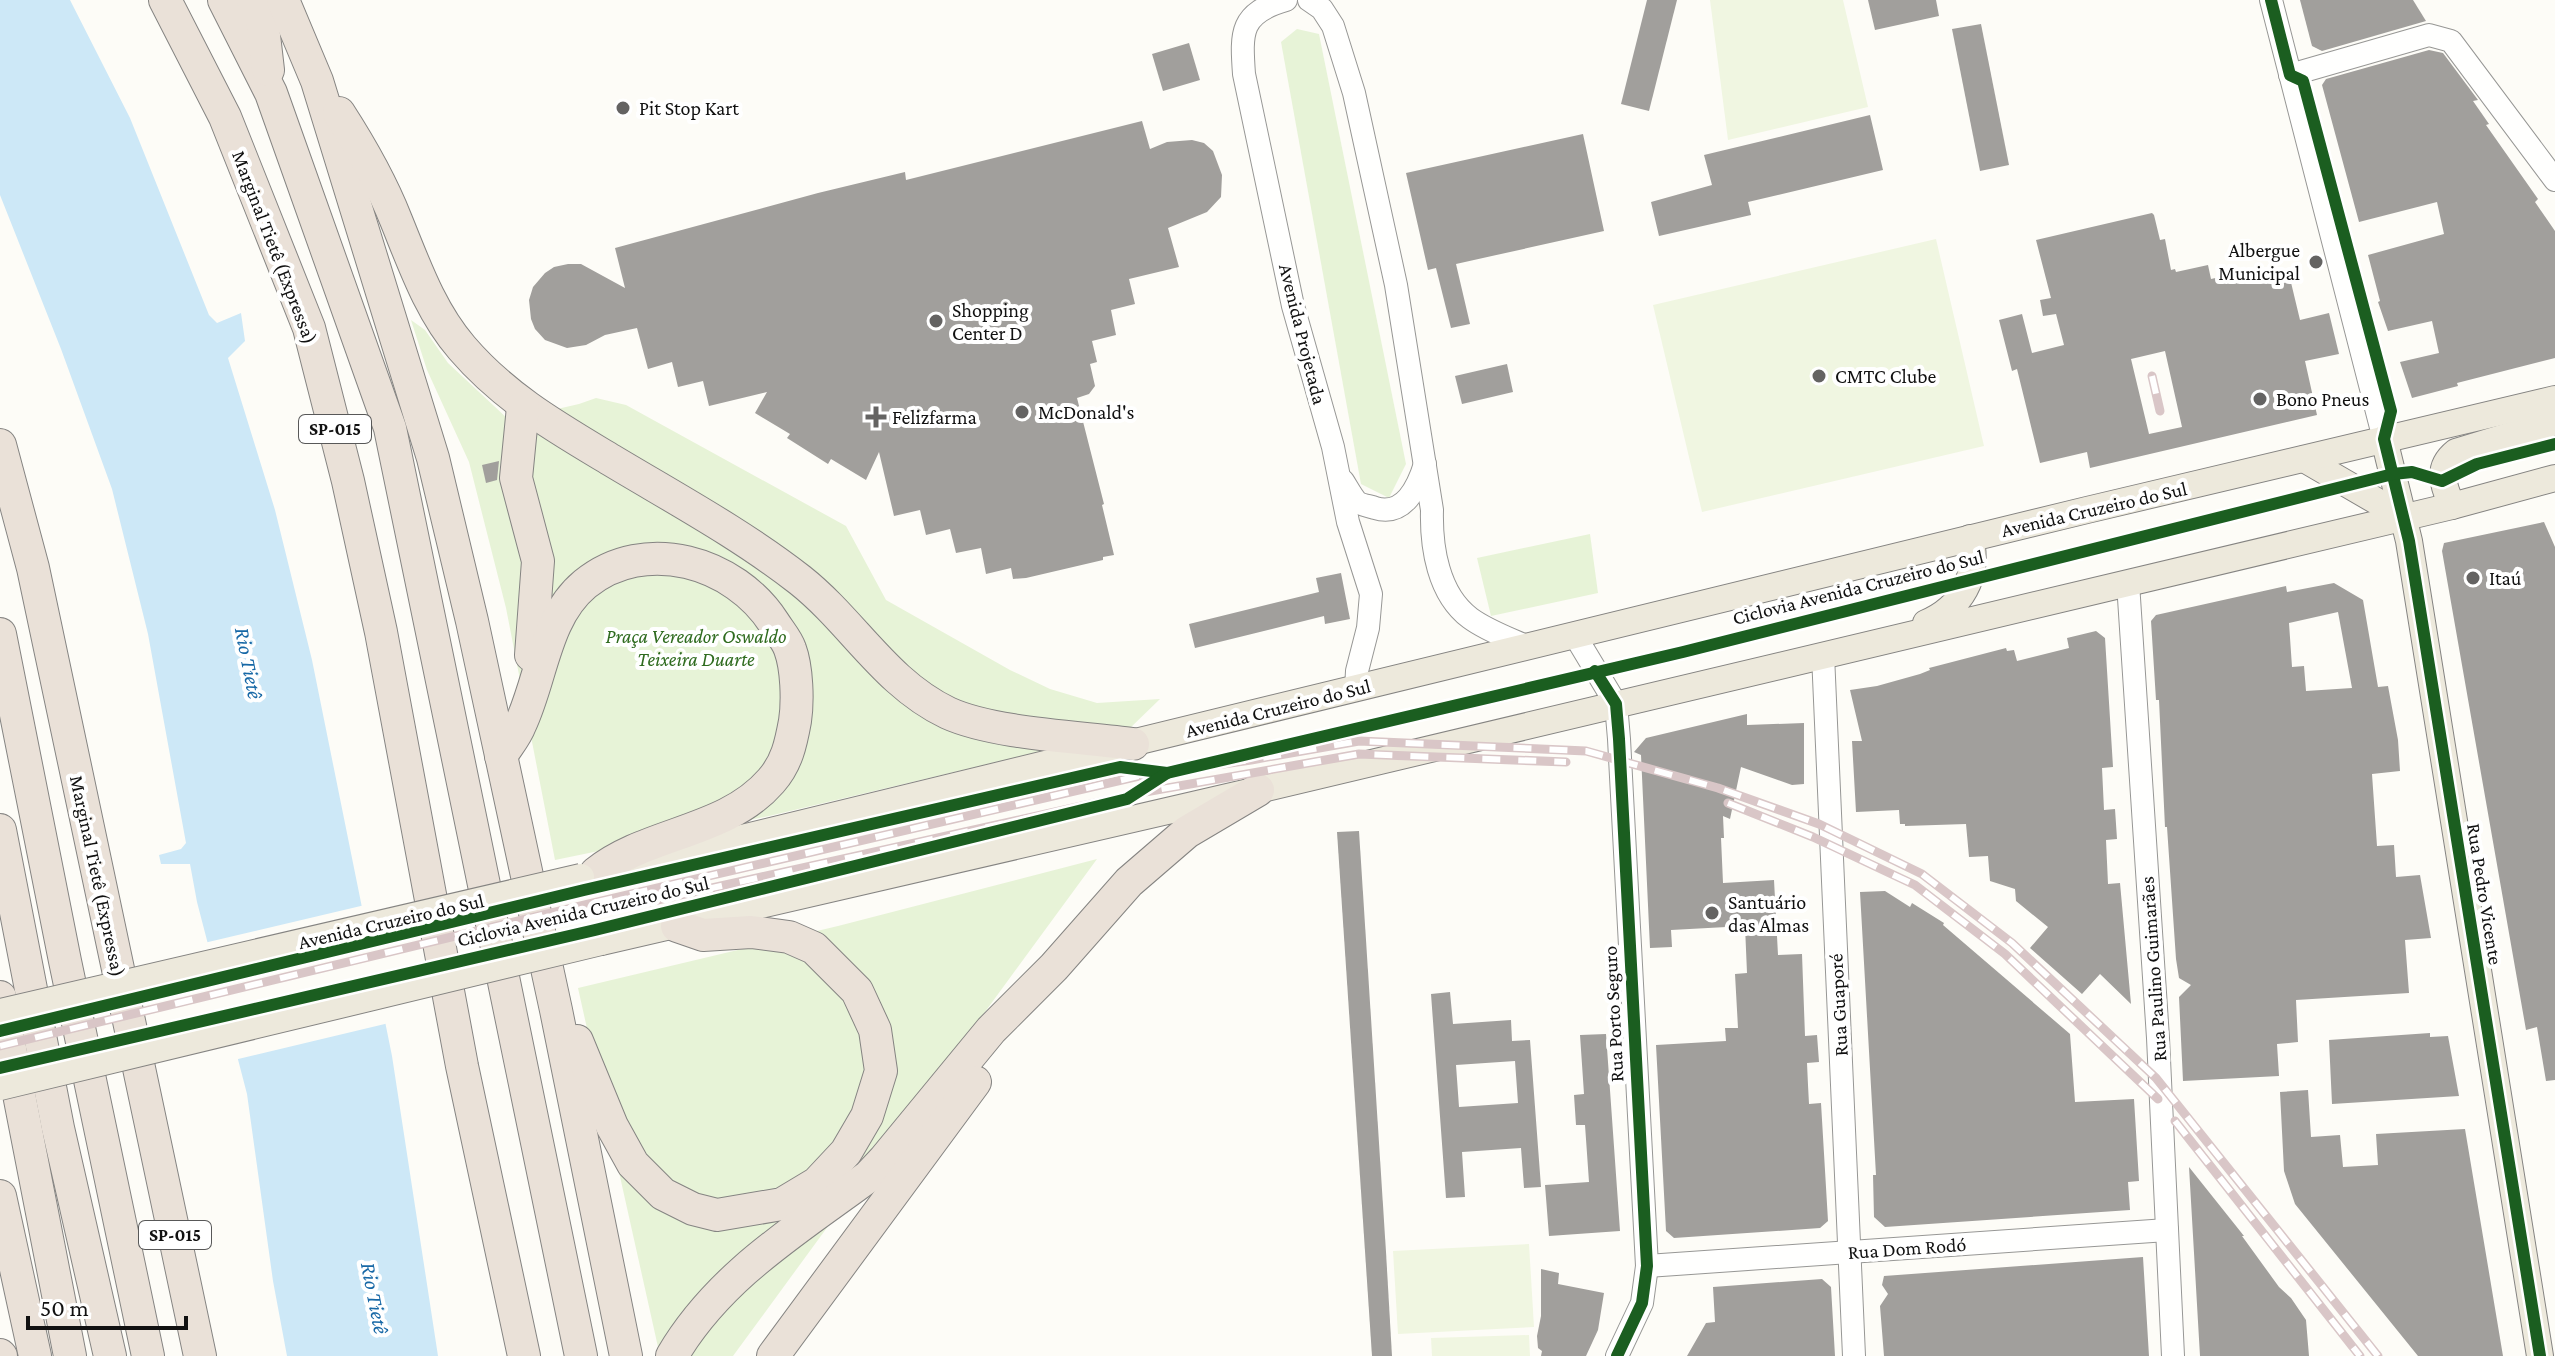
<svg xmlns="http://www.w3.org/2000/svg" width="2555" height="1356" font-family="'Crimson Pro',serif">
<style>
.green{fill:#e7f3d7}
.pitch{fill:#f0f6e1}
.water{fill:#cde8f7}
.pier{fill:#fdfcf7}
.building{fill:#a19f9c;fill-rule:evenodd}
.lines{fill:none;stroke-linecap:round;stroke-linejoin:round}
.minor-casing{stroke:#979795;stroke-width:24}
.major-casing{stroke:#858482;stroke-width:28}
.highway-casing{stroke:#858482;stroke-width:34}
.minor{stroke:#fffffe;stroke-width:22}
.major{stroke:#ede9dc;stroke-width:26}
.highway{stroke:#eae1d8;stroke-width:32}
.rail-casing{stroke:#d9c6c7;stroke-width:9}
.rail{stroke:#fff;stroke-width:6;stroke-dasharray:18;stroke-linecap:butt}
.major-bridge-casing{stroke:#858482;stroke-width:28;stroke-linecap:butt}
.major-bridge{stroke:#ede9dc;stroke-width:26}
.cycleway-casing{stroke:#fff;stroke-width:17}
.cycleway{stroke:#1b5e20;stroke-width:12}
.poi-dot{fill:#646362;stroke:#fff;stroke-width:3}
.labels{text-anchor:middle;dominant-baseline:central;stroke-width:8;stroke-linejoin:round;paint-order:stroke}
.shield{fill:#fff;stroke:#585858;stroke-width:2}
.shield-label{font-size:18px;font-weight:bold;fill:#111}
.poi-label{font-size:20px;fill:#111;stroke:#fff;text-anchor:start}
.street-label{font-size:20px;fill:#111;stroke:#fff}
.park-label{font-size:20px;font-style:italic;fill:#2f6b1f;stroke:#fff}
.water-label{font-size:22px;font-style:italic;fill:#1768a6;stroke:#fff}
</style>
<rect width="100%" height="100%" fill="#fdfcf7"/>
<g class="green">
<path d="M1297,29l22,5 87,430 -17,34 -28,-14 -80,-442z"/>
<path d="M411,320l14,10 23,33 61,57 70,-16 17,-6 30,7 220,121 40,74 124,70 40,19 47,14 63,-4 -33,32 -358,85 -214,44 -49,-252 -37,-146 -42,-92z"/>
<path d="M1590,534l8,59 -107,23 -14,-58z"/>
<path d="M1097,859l-364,497h-73l-82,-368 260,-62z"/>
</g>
<g class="pitch">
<path d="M1710,0h133l25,107 -140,33z"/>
<path d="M1936,239l48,207 -282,66 -49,-207z"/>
<path d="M1529,1244l5,83 -136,7 -5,-83z"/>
<path d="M1529,1335l1,21h-98l-1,-18z"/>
</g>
<path class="water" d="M0,0h70l60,118 79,197 8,8 24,-10 4,28 -17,17 47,152 37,150 80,396 46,300h-151l-14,-75 -26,-187 -50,-192 -7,-38h-29l-2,-9 22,-6 5,-6 -38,-209 -36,-145 -51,-140 -61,-154z"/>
<path class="pier" d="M365,905l24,118 -155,37 -30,-117z"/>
<g class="building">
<path d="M1647,0h30l-28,111 -28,-7z"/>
<path d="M1868,0h68l3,16 -64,14z"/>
<path d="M2300,0h113l13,21 -104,30 -10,-5z"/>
<path d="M1981,24l28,141 -29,6 -28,-142z"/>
<path d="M1189,43l11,37 -37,11 -11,-37z"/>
<path d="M2429,50l14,3 35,47 -5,1 16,23 -3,1 52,74 -3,3 20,29v127l-98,25 1,3 -46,12 -12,-36 39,-9 -7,-32 -44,10 -10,-29 2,-1 -12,-46 76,-21 -7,-32 -78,20 -37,-137 4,-6z"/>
<path d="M1870,115l13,55 -135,32 3,13 -92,21 -8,-34 61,-17 -8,-30z"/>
<path d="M1142,121l8,28 17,-7 25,-2 12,3 9,8 9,24 -1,22 -14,15 -39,16 11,39 -50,12 6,25 -24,6 5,25 -24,6 5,21 -7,2 5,22 -6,8 -12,4 27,106 -2,1 12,50 -11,2v3l-77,18 -13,1 -2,-11 -25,6 -5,-26 -25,5 -6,-24 -24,6 -6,-25 -26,6 -15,-64 -13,28 -35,-21 -3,5 -41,-26 3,-4 -35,-21 12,-21 -58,14 -6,-25 -25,6 -6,-25 -24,7 -11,-41 -32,7 -19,10 -19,3 -22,-8 -10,-11 -4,-10 -2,-19 4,-13 12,-14 9,-6 14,-3h13l44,24 -10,-40 203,-55 87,-21 1,8z"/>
<path d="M1583,134l21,97 -148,33 14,60 -19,4 -15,-60 -8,2 -22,-97z"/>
<path d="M2152,213l2,2 6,25 5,-1 6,31 4,-1 1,3 32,-7 3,14 45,-10 2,7 30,-6 12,50 29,-7 10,41 -34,7 12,54 -227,53 -3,-16 -47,11 -23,-94 -5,2 -13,-51 23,-6 10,39 32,-8 -8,-31 -13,2 -3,-16 11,-2 -15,-58zM2165,351l17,76 -33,7 -18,-75z"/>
<path d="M1507,364l6,28 -51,12 -7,-28z"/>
<path d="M499,461l-2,19 -11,3 -4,-18z"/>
<path d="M2544,522l11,25v533l-9,1 -9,-54 -11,3 -84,-479 2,-8z"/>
<path d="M1341,573l9,46 -25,5 -1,-8 -129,32 -6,-24 130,-32 -3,-14z"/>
<path d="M2334,583l29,17 15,87 10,-1 10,54 2,31 -28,3 5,72 17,-1 2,32 24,-2 11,63 -26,2 4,53 -113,7 2,42 -21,2 2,32 -96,5 -4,-84 12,-12 -12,-7 -3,-19 -9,-132h-2l-6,-127h-3l-5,-79 5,-6 130,-29 1,6zM2338,612l14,76 -46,3 -2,-25 -12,1 -3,-44z"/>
<path d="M2096,631l9,7 8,129 -11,1 2,42 11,-1 2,30 -11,1 2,44 12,-1 11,121 -31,-30 -18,20 -52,-46 18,-21 -32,-26 -1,-12 -25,-8 -2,-25 -19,1 -3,-33 -61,2v-2h-5l-1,-14 -43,2 -4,-71h10l-12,-51 27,-4 43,-12 10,-4 -1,-2 77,-20 1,3 7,-1 3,11 52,-13 -2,-10z"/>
<path d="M1747,714v11l57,-2v61l-12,1 -51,-18 -11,52 -7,-3 1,22h-3l2,45 51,-3 4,75 24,-1 3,82 12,-1 2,27 -12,1 1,22 1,19 12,-1 7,118 -8,7 -146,10 -8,-7 -10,-186 70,-4 -1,-13h13l-3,-54 12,-1 -2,-47 -74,4 1,17 -22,1 -9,-193 -7,-3 12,-14z"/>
<path d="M1359,831l27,421 6,104h-20l-35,-524z"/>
<path d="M1885,891l25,16 2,-4 32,20 -1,2 127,109 5,68 59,-3 5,82 -11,1 2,28 -245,17 -11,-10 -1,-42h3l-16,-283z"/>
<path d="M1450,992l3,32 58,-4 1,21 18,-1 11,147 -17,1 -3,-40 -59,4 3,45 -19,1 -15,-204zM1515,1061l3,42 -59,4 -3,-42z"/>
<path d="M2430,1033v4l18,-1 11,60 -127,8 -3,-64z"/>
<path d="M1606,1034l14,197 -71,5 -4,-51 44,-3 -4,-57h-9l-2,-30 10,-1 -4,-59z"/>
<path d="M2308,1090l3,47 29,-2 3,32 35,-2 -2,-31 89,-5 38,227h-85l-123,-152 -11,-33 -4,-79z"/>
<path d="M2189,1167l55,69h-2l37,51 12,11 15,22 3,36h-109z"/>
<path d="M2143,1257l6,99h-265l-4,-50 8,-12 -6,-9 2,-9z"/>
<path d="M1541,1269l18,4 -1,11 46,9 -6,37 -12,26h-45l1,-5 -4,-3 -1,-12 4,-20z"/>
<path d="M1822,1279l9,8 4,69h-148l19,-33 9,-1 -2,-35z"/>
</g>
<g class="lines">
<g class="minor-casing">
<g id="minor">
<path d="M1286,0c-46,13 -45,32 -42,74l49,232 40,141 15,75 23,72 -3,34 -11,43 -1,18"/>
<path d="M1309,0l13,9 11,17 21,67 42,192 36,225c-1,37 6,84 38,108 16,12 38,20 56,28"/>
<path d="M2271,0l113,439"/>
<path d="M2290,75l139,-40 22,6 104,139"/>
<path d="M1343,481c4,6 9,16 14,21 4,3 13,4 18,6 29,9 43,-21 50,-44"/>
<path d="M2128,583l30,455 15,318"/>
<path d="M1574,634l42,70 3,35 28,527 -5,37 -25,53"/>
<path d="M1823,655l31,701"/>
<path d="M1647,1266l520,-36"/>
</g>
</g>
<g class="major-casing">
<g id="major">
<path d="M2384,439l25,102 131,815"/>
<path d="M2304,459l100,58"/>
<path d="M2452,506c-9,-21 -16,-38 4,-54l99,-30"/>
<path d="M1926,623c35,-15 54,-47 44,-85"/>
<path d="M623,867l1464,-357 468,-111"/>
<path d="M601,942l657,-152 1194,-284 103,-28"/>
</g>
</g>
<g class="highway-casing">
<g id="highway">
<path d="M165,0l60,117 84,211 39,153 33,151 81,434 62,290"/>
<path d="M224,0l47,93 119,335 191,928"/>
<path d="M253,0l9,18 6,52"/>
<path d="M283,0l34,81 116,377 39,163 84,389 70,346"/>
<path d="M339,113c22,34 42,69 57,107 18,44 34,91 66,128 43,50 94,79 149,112 65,39 130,74 189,120 53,42 85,103 148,133 46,21 133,24 185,31"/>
<path d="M523,407l-7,71 22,83 -7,94"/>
<path d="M0,445l33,123 167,788"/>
<path d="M0,634l65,327 83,395"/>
<path d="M501,756c6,-10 15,-20 19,-31 22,-46 24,-107 65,-141 60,-49 150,-22 189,39 5,8 13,17 16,26 7,19 8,52 5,72 -4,22 -8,42 -24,60 -45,52 -124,51 -175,92"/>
<path d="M0,830l58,298 52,228"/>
<path d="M0,997l70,359"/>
<path d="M577,1041l35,85 21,38 30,30 30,15 24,6 65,-11 35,-21 29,-31 21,-36 14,-45 -6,-41 -18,-39 -43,-43 -25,-11 -38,-5 -48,3 -26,-9"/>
<path d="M0,1196l35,160"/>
<path d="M0,1355l1,1"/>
<path d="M672,1356c47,-80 124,-126 197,-180l15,-16 107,-130 63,-63 75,-85 58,-50 71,-42"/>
<path d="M773,1356l202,-274"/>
</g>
</g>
<use href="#minor" class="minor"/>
<use href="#major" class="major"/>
<use href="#highway" class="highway"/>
<g class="rail-casing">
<g id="rail">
<path d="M2152,376l8,35"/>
<path d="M1728,803l85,34 102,48 90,69 153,145"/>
<path d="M599,913l546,-121 214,-38 207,8"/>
<path d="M0,1046l588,-142 551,-128 112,-16 108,-19 227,10 132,37 101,36 103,50 90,69 144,135 222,278"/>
<path d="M2175,1121l185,235"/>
</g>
</g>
<use href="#rail" class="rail"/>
<g class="major-bridge-casing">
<g id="major-bridge">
<path d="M0,1012l581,-135"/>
<path d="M0,1087l601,-145"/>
</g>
</g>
<use href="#major-bridge" class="major-bridge"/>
<g class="cycleway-casing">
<g id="cycleway">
<path d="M2271,0l19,75 13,6 88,330 -7,28 25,102 131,815"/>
<path d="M1595,671l21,33 3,35 28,527 -5,37 -25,53"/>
<path d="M0,1031l584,-141 536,-123 47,6 516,-121 710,-178 19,-2 30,9 35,-17 78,-20"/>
<path d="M0,1068l595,-138 532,-131 40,-26"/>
</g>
</g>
<use href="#cycleway" class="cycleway"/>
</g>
<g class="poi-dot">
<circle cx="623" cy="108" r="8"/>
<circle cx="2316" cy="262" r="8"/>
<circle cx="936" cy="321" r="8"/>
<circle cx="1819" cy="376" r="8"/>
<circle cx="2260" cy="399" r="8"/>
<circle cx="1022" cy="412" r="8"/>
<path d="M872 405h8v8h8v8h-8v8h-8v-8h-8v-8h8z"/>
<circle cx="2473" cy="578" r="8"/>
<circle cx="1712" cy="913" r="8"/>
</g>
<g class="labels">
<g class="shield">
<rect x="299" y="415" width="72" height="28" rx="6"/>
<rect x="139" y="1221" width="72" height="28" rx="6"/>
</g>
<g class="shield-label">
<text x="335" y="429">SP-015</text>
<text x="175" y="1235">SP-015</text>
</g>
<g class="poi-label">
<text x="639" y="108">Pit Stop Kart</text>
<text x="2300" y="250" text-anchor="end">Albergue<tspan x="2300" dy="23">Municipal</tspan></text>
<text x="952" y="310">Shopping<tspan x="952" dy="23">Center D</tspan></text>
<text x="1835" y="376">CMTC Clube</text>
<text x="2276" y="399">Bono Pneus</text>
<text x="1038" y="412">McDonald's</text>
<text x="892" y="417">Felizfarma</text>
<text x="2489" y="578">Itaú</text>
<text x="1728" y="902">Santuário<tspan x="1728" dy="23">das Almas</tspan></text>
</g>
<g class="street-label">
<text transform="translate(275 247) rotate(69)">Marginal Tietê (Expressa)</text>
<text transform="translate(1303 334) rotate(76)">Avenida Projetada</text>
<text transform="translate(2094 509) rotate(-13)">Avenida Cruzeiro do Sul</text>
<text transform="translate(1858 587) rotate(-14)">Ciclovia Avenida Cruzeiro do Sul</text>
<text transform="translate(1278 708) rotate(-14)">Avenida Cruzeiro do Sul</text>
<text transform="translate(98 876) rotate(78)">Marginal Tietê (Expressa)</text>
<text transform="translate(2485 894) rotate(81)">Rua Pedro Vicente</text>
<text transform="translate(583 911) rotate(-13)">Ciclovia Avenida Cruzeiro do Sul</text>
<text transform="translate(391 921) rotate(-13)">Avenida Cruzeiro do Sul</text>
<text transform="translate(2153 969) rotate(-94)">Rua Paulino Guimarães</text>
<text transform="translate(1838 1005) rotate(-93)">Rua Guaporé</text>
<text transform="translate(1613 1014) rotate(-93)">Rua Porto Seguro</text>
<text transform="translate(1907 1248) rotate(-4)">Rua Dom Rodó</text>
</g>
<g class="park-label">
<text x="696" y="636">Praça Vereador Oswaldo<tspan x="696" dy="23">Teixeira Duarte</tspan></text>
</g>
<g class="water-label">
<text transform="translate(249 663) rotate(79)">Rio Tietê</text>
<text transform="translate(375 1298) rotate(79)">Rio Tietê</text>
</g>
</g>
<path d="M28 1316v12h158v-12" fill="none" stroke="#111111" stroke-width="4"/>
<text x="40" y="1316" font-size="24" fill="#111111" stroke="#ffffff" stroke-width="6" paint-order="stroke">50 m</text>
</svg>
